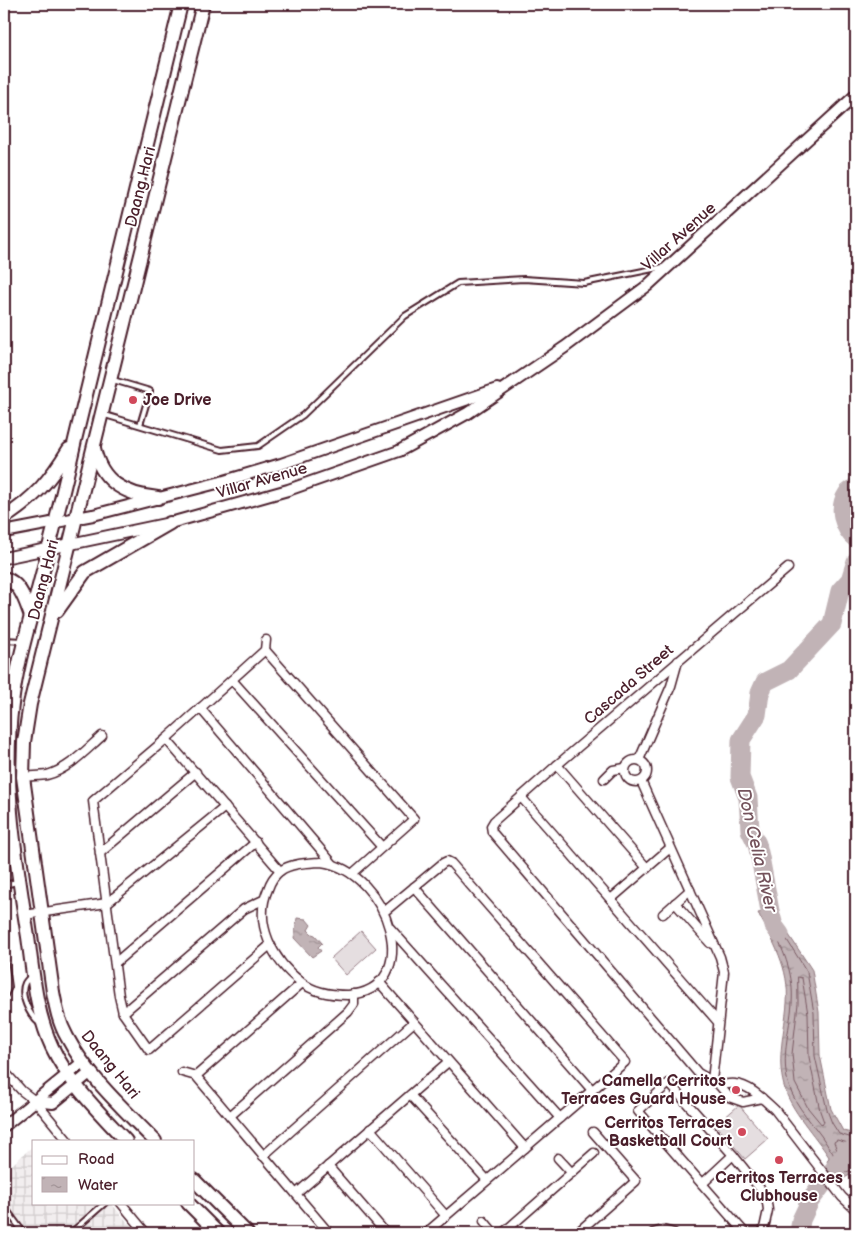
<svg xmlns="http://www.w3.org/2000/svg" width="860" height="1237" font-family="'Balsamiq Sans',sans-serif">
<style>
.industrial{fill:url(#industrial-grid)}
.grass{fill:#e5dee0;stroke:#987e86}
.water{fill:url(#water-ripples);stroke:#91787e}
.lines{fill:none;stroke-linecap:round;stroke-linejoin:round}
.shore{stroke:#7a5a63;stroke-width:1}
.river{stroke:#c1b3b6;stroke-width:19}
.service-casing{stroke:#4a1f2b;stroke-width:8}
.minor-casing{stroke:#4a1f2b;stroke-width:11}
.tertiary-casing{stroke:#4a1f2b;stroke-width:14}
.primary-casing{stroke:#4a1f2b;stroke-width:16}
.service{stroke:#fff;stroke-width:4}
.minor{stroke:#fff;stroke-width:8}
.tertiary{stroke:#fff;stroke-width:10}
.primary{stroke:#fff;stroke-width:12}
.poi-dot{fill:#d1495b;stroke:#fff;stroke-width:2}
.labels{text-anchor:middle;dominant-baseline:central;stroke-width:4;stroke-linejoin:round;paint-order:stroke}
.street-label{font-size:16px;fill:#4a1f2b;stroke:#fff}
.poi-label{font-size:16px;font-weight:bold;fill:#4a1f2b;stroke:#fff;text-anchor:end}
.water-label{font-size:18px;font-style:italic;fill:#74535c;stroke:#fff}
</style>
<defs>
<pattern id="industrial-grid" width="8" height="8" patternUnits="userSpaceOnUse" patternTransform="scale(1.25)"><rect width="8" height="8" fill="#f2eeef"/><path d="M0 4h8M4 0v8" fill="none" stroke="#d1cccd"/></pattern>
<pattern id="water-ripples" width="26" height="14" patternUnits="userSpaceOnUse" patternTransform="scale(1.25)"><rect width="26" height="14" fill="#c1b3b6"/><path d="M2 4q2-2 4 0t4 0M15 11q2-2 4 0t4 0" fill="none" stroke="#9f9194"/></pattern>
</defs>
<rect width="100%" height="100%" fill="#fff"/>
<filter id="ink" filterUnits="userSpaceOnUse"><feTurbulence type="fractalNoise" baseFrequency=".02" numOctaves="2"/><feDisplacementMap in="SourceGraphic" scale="10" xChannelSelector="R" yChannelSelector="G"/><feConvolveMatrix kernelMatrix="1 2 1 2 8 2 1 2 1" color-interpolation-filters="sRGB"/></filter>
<g filter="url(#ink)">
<path class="industrial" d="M34,1145v58h77l26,30h-133v-61z"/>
<g class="grass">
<path d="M361,931l15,17 -30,27 -15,-17z"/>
<path d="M739,1105l29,34 -23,20 -29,-34z"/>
</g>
<g class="water">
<path d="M770,911l17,21 25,38 7,42 1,43 11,54 12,22 13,3v38l-14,7 -15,-17 2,-5c-14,-22 -39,-47 -45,-71 -8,-28 1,-56 3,-83 3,-34 -14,-62 -29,-90z"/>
<path d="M297,918l9,1 5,6 -3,5 4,4 3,1 7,8 -4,4 3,4 -9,6 -18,-19z"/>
</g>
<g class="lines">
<g class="shore">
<path d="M798,977l4,1 6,36 1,43 11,54 4,11 -2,3 -14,-17 -13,-25 -3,-29 6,-50z"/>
<path d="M856,1139l-17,-5 -7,-11 -5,-13 -12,-54 -1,-43 -7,-41 -23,-37 -7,-8h-3l-1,3c12,23 21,46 19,73 -2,27 -12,55 -3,83 7,22 25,38 37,57 2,4 7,9 8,13 1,5 2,13 8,16 3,2 10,-3 14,-4"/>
<path d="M856,1145l-19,-5 -3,2c2,6 7,19 10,22l12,-2"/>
</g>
<g class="river">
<path d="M856,486c-2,3 -7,5 -9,8 -10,15 -3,35 9,45"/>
<path d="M780,934l-6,-8 -4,-15 -10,-54 -3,-13 -7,-14 -2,-32 -8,-21 1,-37 16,-25 3,-22 5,-11 24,-12 43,-46 8,-33 10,-11 6,-19"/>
<path d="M799,1233l2,-13 9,-19 36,-48 10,-5"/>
</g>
<g class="service-casing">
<g id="service">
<path d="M113,380l37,11 -10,34"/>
<path d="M105,415l117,35 36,-4 45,-31 102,-99 53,-33 66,-4 60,4 79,-16"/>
<path d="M4,640l19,1"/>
<path d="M4,885l13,-3"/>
<path d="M4,953l5,34 -5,10"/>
<path d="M30,977c-2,2 -4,4 -5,6 -6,12 5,33 14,40"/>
<path d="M4,1206l16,22"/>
<path d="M73,1233v-2l32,-28"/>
</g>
</g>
<g class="minor-casing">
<g id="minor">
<path d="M266,640l-1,10 -99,89 -73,62 26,195 4,17 26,37 121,-105"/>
<path d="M265,650l149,169 -62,55"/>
<path d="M232,680l150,167"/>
<path d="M200,708l133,156"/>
<path d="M166,739l114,132"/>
<circle cx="636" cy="771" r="11"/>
<path d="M639,760l32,-74 7,-25"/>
<path d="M557,765l90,103"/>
<path d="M23,777c8,-1 17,-1 24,-2 22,-6 39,-25 55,-39"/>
<path d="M604,779l9,-9 12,-2"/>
<path d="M641,781l79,176 4,15 -12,109"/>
<path d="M521,797l197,225"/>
<path d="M100,853l96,-81"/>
<path d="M321,862c69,9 105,128 27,133 -15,0 -35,-3 -47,-13 -28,-21 -48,-59 -33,-93 2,-6 7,-14 12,-18 11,-8 28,-8 41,-9z"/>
<path d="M414,887l178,203"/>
<path d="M611,899l59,-51"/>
<path d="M675,903l35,40"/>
<path d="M384,912l59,-49 4,-2 4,2 174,199 -199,171"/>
<path d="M663,914l27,-24"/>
<path d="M24,915l83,-12 118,-96"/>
<path d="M390,928l170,190"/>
<path d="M115,963l141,-121"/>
<path d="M379,982l146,166"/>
<path d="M123,1013l121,-104 19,-9"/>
<path d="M4,1071l18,20 13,10 33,40"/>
<path d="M182,1072l14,4 133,157"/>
<path d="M196,1076l106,-93"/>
<path d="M719,1085c5,0 11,-2 16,-1 15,1 29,16 40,26l67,87 14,13"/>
<path d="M410,1095l77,85"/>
<path d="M762,1098l-19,4 -14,-5 -10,-12 -21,-12 -206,-241 -1,-6 3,-5 63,-56 231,-197"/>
<path d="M230,1116l118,-104 6,-8v-10"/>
<path d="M370,1129l76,87"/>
<path d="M263,1156l151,-134"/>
<path d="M558,1158l14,15"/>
<path d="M328,1166l58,67"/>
<path d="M702,1184l31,-29"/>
<path d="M296,1194l152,-132"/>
<path d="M121,1203l25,30"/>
<path d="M484,1221l10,12"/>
<path d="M503,1233l91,-80"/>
<path d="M577,1233l59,-52 -43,-49"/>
<path d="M653,1233l10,-3 11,3"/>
<path d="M745,1233l-107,-122 31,-28 64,72 33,41 2,14 -5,23"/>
</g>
</g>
<g class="tertiary-casing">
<g id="tertiary">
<path d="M4,532l89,-17 128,-33 60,-18 216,-75"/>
<path d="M4,558l166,-35 118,-33 111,-39 69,-38 97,-66 82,-61 209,-191"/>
<path d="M35,1101l18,2 38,-31"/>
<path d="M4,1126l79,-64"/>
</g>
</g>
<g class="primary-casing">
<g id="primary">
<path d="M94,448c7,34 31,47 64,50"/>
<path d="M4,518c31,-20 46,-38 65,-69"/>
<path d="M4,578c17,5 21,23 27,38"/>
<path d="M57,611l28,-39 85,-49"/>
<path d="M126,1141c-27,-29 -57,-58 -74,-94 -16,-34 -19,-74 -24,-110 -12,-77 -26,-155 -16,-233 4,-35 14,-69 23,-103 14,-53 28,-107 40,-161l106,-436"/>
<path d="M155,1141c-31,-32 -67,-64 -88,-104 -8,-14 -11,-29 -14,-45l-30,-215 1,-35 6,-38 173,-700"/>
<path d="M194,1180l53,53"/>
<path d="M188,1203l30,30"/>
</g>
</g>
<use href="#service" class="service"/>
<use href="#minor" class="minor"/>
<use href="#tertiary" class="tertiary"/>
<use href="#primary" class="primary"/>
</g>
</g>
<g class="poi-dot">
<circle cx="133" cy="400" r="5"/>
<circle cx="736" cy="1090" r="5"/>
<circle cx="742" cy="1132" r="5"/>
<circle cx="779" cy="1160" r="5"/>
</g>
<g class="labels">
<g class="street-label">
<text transform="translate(141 187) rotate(-76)">Daang Hari</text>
<text transform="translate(679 237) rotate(-42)">Villar Avenue</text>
<text transform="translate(262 481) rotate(-16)">Villar Avenue</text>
<text transform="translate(44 580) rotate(-76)">Daang Hari</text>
<text transform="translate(629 685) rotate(-41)">Cascada Street</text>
<text transform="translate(110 1065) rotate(51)">Daang Hari</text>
</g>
<g class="poi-label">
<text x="143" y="400" text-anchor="start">Joe Drive</text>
<text x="726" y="1081">Camella Cerritos<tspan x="726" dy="18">Terraces Guard House</tspan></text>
<text x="732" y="1123">Cerritos Terraces<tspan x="732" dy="18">Basketball Court</tspan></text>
<text x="779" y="1178" text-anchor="middle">Cerritos Terraces<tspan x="779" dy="18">Clubhouse</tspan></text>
</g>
<g class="water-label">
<text transform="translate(757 850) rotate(77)">Don Celia River</text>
</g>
</g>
<rect width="860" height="1237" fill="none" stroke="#fff" stroke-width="20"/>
<rect x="10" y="10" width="840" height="1217" fill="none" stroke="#4a1f2b" stroke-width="2" filter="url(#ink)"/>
<rect x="32" y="1140" width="162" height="65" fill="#ffffff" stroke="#b7a5aa"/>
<rect x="42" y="1156" width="25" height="8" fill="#ffffff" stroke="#b7a5aa"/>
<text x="78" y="1164" font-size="15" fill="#4a1f2b">Road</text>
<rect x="42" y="1177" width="25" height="15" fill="url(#water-ripples)" stroke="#b7a5aa"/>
<text x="78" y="1190" font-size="15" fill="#4a1f2b">Water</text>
</svg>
